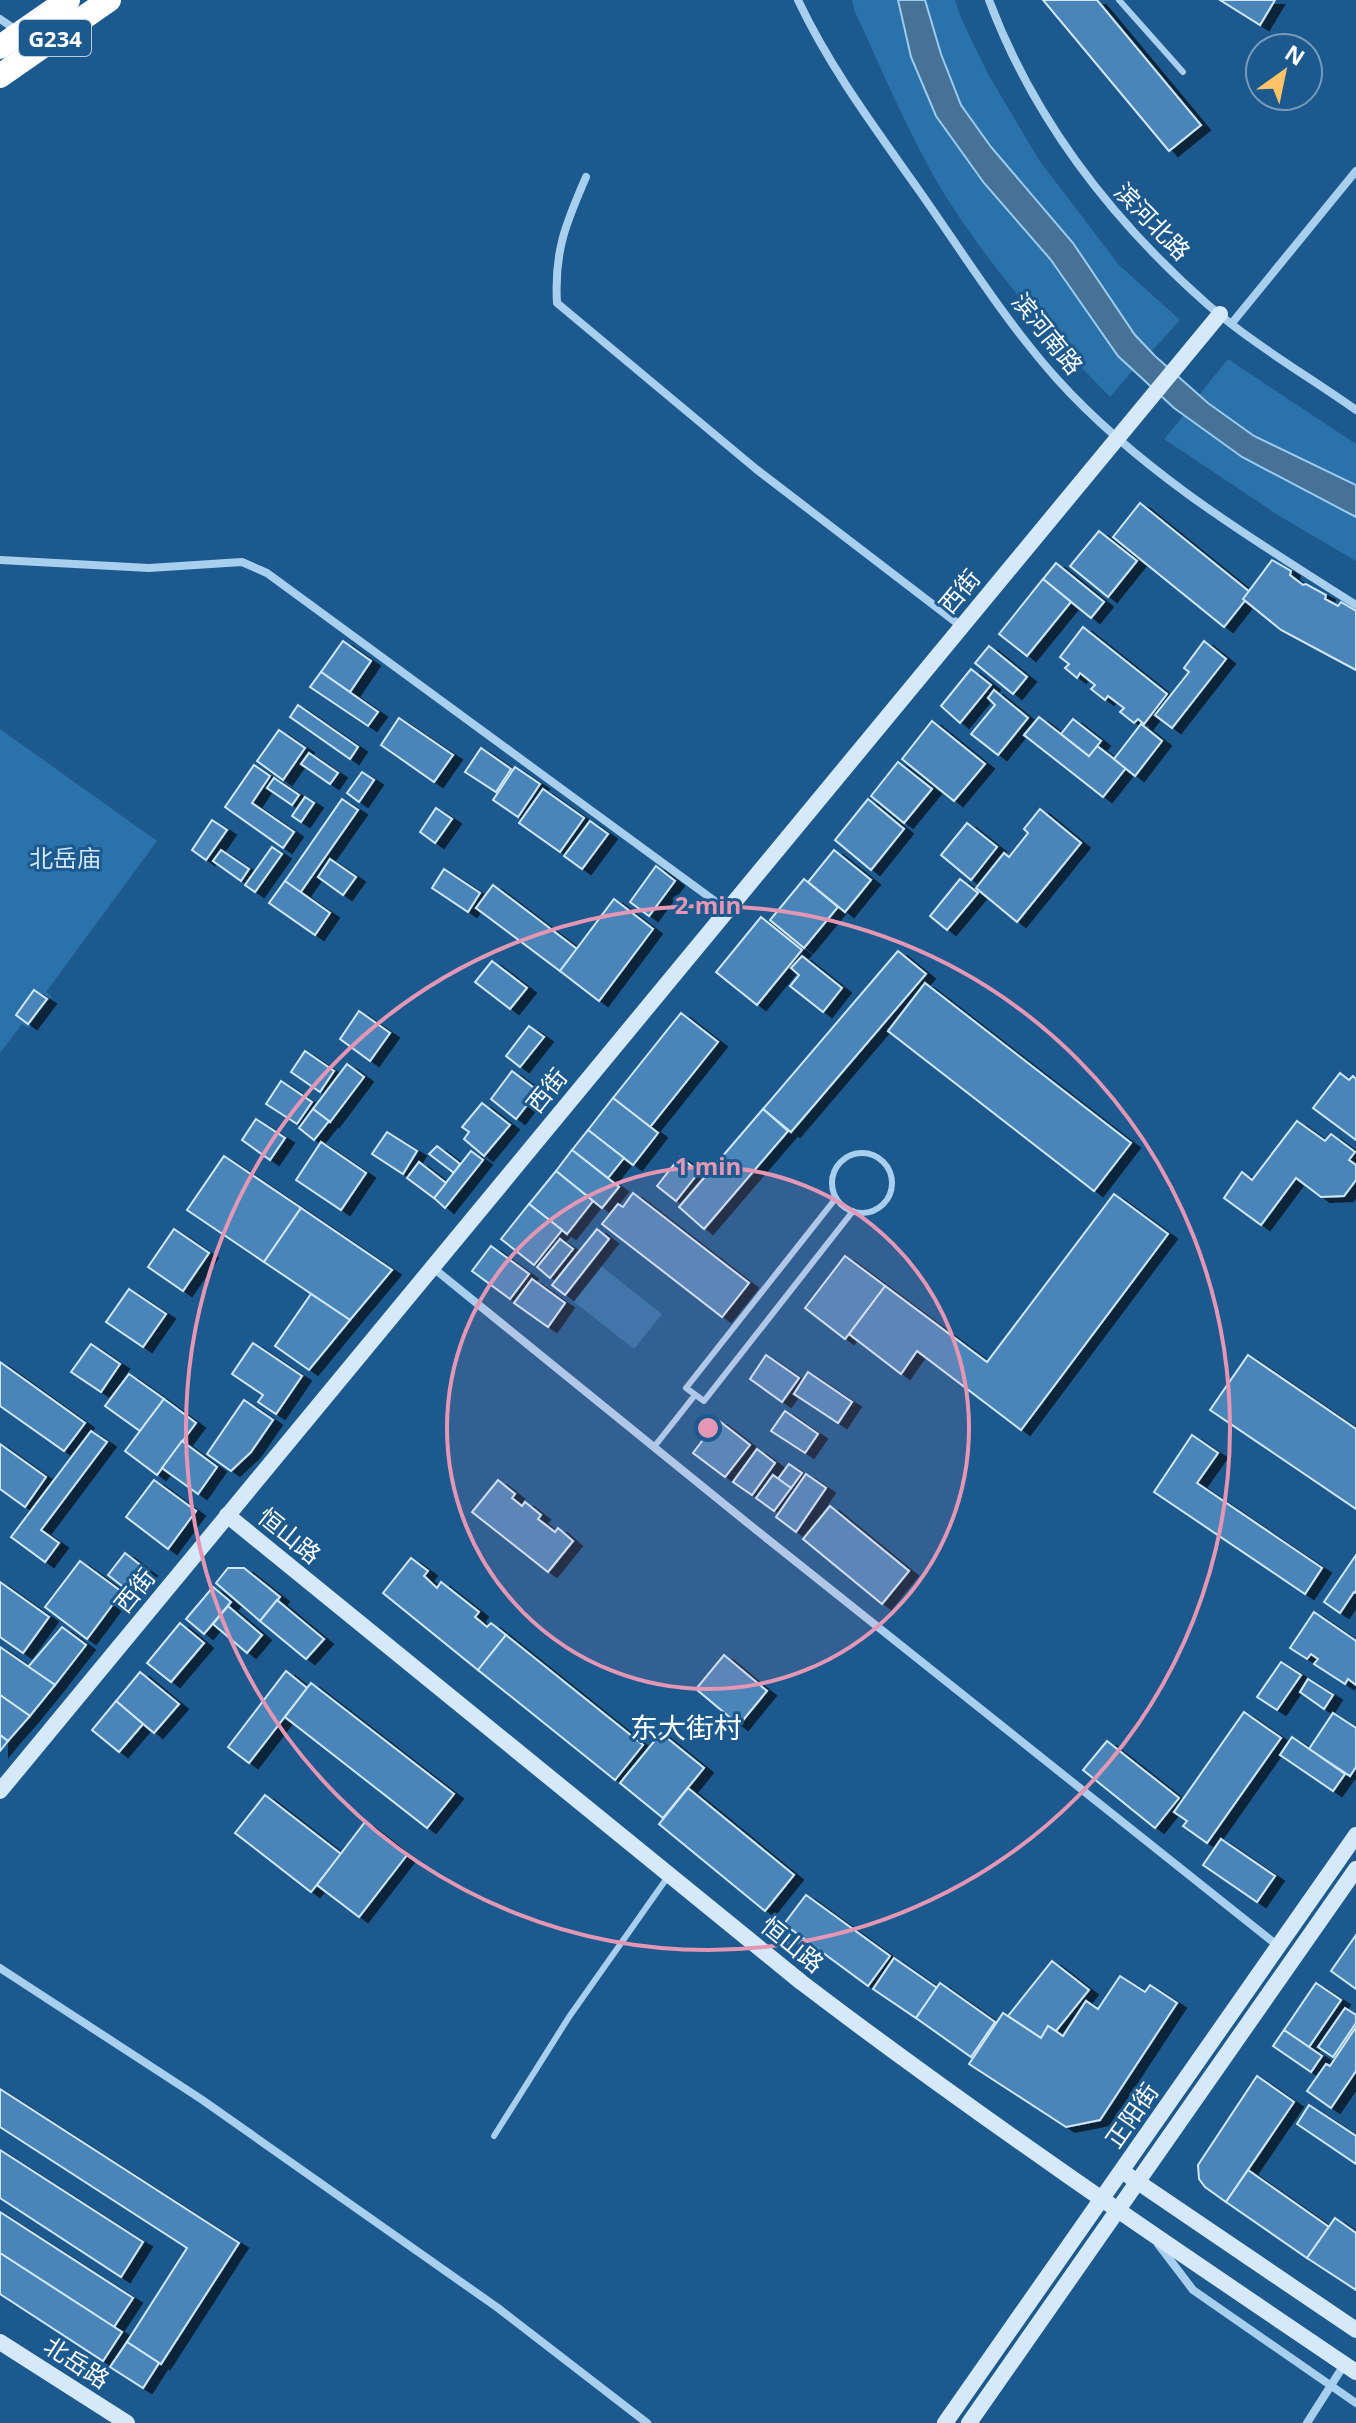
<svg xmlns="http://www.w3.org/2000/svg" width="1356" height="2423" font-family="'Open Sans','Noto Sans SC',sans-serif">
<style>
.green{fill:#2c72aa}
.water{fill:#467298;stroke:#9ccbf0;stroke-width:2}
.building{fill:#4985b8;stroke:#cfe7fa;stroke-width:2;filter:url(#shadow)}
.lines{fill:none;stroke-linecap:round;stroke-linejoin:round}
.lane{stroke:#a9cfee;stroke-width:6}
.street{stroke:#a9cfee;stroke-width:8}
.secondary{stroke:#d6e9fa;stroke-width:16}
.highway{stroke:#fff;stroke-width:24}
.ring{fill:none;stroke:#e497b5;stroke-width:4}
.labels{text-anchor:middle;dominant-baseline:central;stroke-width:6;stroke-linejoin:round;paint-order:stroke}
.shield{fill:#1b598e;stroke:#bbcddd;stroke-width:2}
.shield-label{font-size:22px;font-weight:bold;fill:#fff}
.street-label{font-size:24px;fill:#fff;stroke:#1b598e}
.park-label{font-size:24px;fill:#cfe7fa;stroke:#1b598e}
.quarter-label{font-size:28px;fill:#fff;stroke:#1b598e}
.centre{fill:#e497b5;stroke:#1b598e;stroke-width:4}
.ring-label{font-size:24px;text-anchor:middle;font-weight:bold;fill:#e497b5;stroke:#1b598e;stroke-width:6;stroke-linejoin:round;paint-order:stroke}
</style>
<defs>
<filter id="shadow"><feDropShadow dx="9" dy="5" stdDeviation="0" flood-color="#0009"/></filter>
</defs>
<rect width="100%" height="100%" fill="#1b598e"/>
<g class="green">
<path d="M852,0h46l13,57 25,60 48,66 67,77 67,96 15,14 -23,27c-59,-60 -114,-123 -160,-194 -38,-60 -65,-127 -95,-191z"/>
<path d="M925,0h30l6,18 27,56 51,86 80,105 61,55 -29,32 -16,-17 -62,-92 -82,-96 -30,-42 -20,-51z"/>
<path d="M1228,359l128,85v41l-102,-49 -55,-41z"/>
<path d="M1184,415l58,42 114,60v44l-75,-44 -117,-78z"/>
<path d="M0,729l157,112 -111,151 6,5 -24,31 -6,-4 -22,29z"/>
<path d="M601,1266l61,48 -28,35 -61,-48z"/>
</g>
<path class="water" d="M898,0h27l16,54 20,51 30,42 82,96 62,92 20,21 53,47 46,33 102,49v32l-114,-60 -68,-49 -56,-52 -67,-96 -67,-77 -48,-67 -25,-59z"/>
<g class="building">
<path d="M1043,0h54l104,125 -32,26z"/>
<path d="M1220,0h55l-15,25z"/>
<path d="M1140,503l111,90 -27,34 -111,-90z"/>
<path d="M1099,531l38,30 -29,36 -38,-31z"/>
<path d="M1272,560l19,11 -1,4 13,10 3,-1 20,11 -1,4 13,7 3,-4 15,9v59l-75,-40 -38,-31z"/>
<path d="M1056,563l48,39 -13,16 -48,-39z"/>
<path d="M1043,579l28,23 -44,54 -28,-22z"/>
<path d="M1083,627l84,67 -23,30 -6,-5 -4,4 -14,-11 4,-4 -16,-12 -3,4 -14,-11 4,-4 -15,-12 -3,5 -12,-10 4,-4 -9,-7z"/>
<path d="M343,641l28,20 -21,31 -29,-20z"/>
<path d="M1204,641l22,18 -54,69 -17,-13 34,-43 -5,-4z"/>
<path d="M989,646l38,31 -14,17 -38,-31z"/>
<path d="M971,669l20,16 -31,38 -19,-17z"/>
<path d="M321,672l57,40 -10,14 -58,-39z"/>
<path d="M994,690l34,28 -30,37 -27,-21 24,-29 -7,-7z"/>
<path d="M298,705l60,42 -8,12 -60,-42z"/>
<path d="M1039,717l50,39 8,-10 29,22 -23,29 -79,-62z"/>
<path d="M399,718l54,37 -19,27 -53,-37z"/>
<path d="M1073,719l28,22 -12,15 -28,-22z"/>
<path d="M932,721l53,43 -31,37 -52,-42z"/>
<path d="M1141,724l21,17 -27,35 -21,-17z"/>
<path d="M279,730l26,18 -22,32 -26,-19z"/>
<path d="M481,748l30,21 -15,23 -31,-20z"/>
<path d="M309,753l29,20 -8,11 -29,-20z"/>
<path d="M898,762l34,27 -28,34 -33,-27z"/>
<path d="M254,765l16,11 -18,27 42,29 -11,16 -58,-41z"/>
<path d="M515,767l25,17 -22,33 -25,-17z"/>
<path d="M362,772l12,8 -15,22 -12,-9z"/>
<path d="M274,778l25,17 -7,10 -25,-17z"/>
<path d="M543,789l41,29 -24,34 -41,-29z"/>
<path d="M305,797l9,6 -13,19 -9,-6z"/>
<path d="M342,799l16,11 -58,83 -15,-12z"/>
<path d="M868,799l36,30 -33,41 -36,-30z"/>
<path d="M436,808l16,11 -17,24 -15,-11z"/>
<path d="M1040,809l41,34 -64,79 -41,-34 28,-35 5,4 19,-24 -4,-4z"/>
<path d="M212,820l15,10 -21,30 -14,-10z"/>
<path d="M590,821l18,13 -26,35 -18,-13z"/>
<path d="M967,823l30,24 -26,33 -30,-25z"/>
<path d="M272,847l10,7 -27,38 -10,-7z"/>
<path d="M221,850l28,19 -8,12 -28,-20z"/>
<path d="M834,850l37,30 -26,32 -37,-30z"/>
<path d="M330,859l26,18 -13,18 -25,-18z"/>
<path d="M656,866l19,15 -26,35 -19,-14z"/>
<path d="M444,869l36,24 -12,19 -36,-24z"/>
<path d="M804,879l34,28 -34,41 -34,-28z"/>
<path d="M960,879l18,14 -31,37 -17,-14z"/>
<path d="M285,881l45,32 -15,22 -46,-32z"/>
<path d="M493,885l84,64 -17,22 -84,-63z"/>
<path d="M614,899l39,30 -54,72 -39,-30z"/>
<path d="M761,917l41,33 -45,55 -41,-33z"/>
<path d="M898,951l28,23 -135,158 -28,-23z"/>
<path d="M802,956l40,32 -19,24 -33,-26 9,-11 -8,-7z"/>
<path d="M492,961l35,27 -17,21 -35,-27z"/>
<path d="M925,983l206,160 -37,48 -206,-160z"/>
<path d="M34,990l13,9 -19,25 -12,-9z"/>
<path d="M359,1011l31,22 -20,28 -30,-22z"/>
<path d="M681,1013l37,29 -68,85 -37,-29z"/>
<path d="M529,1026l15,11 -24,30 -14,-11z"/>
<path d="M305,1051l29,20 -14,21 -29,-20z"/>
<path d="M347,1064l17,13 -34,45 -17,-13z"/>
<path d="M512,1071l26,20 -22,28 -25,-20z"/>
<path d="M1340,1073l9,7 4,-4 3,3v61l-43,-32z"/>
<path d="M281,1081l31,21 -15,22 -31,-20z"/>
<path d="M613,1098l45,35 -25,32 -45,-35z"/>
<path d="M482,1103l28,22 -26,31 -20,-17 5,-7 -7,-5z"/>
<path d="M313,1109l16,12 -15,19 -15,-12z"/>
<path d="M763,1109l25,22 -84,98 -25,-22z"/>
<path d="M256,1119l29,19 -15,22 -28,-20z"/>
<path d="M1297,1121l28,20 6,-7 24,18 -6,8 7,5v15l-12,16 -23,1 -25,-19 -35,47 -37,-27 18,-26 10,8z"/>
<path d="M588,1130l36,28 -16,20 -36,-28z"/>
<path d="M387,1132l30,19 -14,23 -31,-20z"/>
<path d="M321,1142l45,31 -25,37 -45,-30z"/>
<path d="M437,1146l23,18 -6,9 -25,-19z"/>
<path d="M572,1150l47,37 -17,21 -46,-37z"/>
<path d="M471,1151l12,9 -38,48 -11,-10z"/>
<path d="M224,1156l77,52 -37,54 -77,-52z"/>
<path d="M680,1157l19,15 -23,29 -19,-15z"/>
<path d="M419,1162l27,21 -12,15 -27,-20z"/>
<path d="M556,1171l37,30 -26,33 -38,-30z"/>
<path d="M633,1193l116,90 -27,34 -120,-93 16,-20 5,3z"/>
<path d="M1114,1194l54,40 -147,196 -104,-79 -16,23 -52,-40 36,-48 102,76z"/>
<path d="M529,1204l33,26 -28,35 -33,-26z"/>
<path d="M301,1208l91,62 -42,50 -86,-58z"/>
<path d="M174,1229l35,24 -26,38 -35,-24z"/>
<path d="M597,1229l12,10 -44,56 -13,-10z"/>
<path d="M560,1239l13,10 -23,29 -13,-11z"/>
<path d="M491,1246l38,28 -19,25 -38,-28z"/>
<path d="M845,1256l40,30 -40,53 -40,-31z"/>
<path d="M532,1279l33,24 -17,24 -34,-24z"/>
<path d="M129,1289l37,25 -23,33 -37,-25z"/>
<path d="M311,1294l39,26 -41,50 -34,-24z"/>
<path d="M253,1343l49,33 -26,38 -18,-12 5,-7 -31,-21z"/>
<path d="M91,1344l29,20 -19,28 -30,-20z"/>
<path d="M766,1355l33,23 -17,24 -32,-23z"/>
<path d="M1248,1355l108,74v80l-146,-99z"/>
<path d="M0,1362l85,61 -21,28 -64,-45z"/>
<path d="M808,1372l44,30 -14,21 -44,-29z"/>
<path d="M129,1374l35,25 -24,32 -35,-25z"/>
<path d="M164,1399l32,24 -39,52 -32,-24z"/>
<path d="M244,1400l29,20 -22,32 -20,19 -24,-17z"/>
<path d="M785,1411l33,23 -13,19 -34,-22z"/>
<path d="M718,1420l32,25 -25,32 -32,-24z"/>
<path d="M91,1431l16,11 -66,88 18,13 -14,19 -34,-25z"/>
<path d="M1192,1435l26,18 -21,30 125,85 -17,26 -151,-102z"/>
<path d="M182,1441l35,26 -19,27 -36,-26z"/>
<path d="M0,1444l46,33 -21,30 -25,-18z"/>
<path d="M757,1449l18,14 -23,32 -19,-13z"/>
<path d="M789,1464l13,9 -11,15 -13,-9z"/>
<path d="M806,1474l20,14 -30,44 -20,-15z"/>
<path d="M773,1475l18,13 -17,23 -18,-13z"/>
<path d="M154,1480l42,31 -28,38 -42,-32z"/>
<path d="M498,1480l17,14 -3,4 10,8 3,-4 16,13 -3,4 17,13 3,-4 15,13 -25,31 -76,-60z"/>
<path d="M830,1506l79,65 -27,33 -79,-65z"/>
<path d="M125,1553l23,18 -17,22 -23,-18z"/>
<path d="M1356,1555v38l-2,-1 -14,21 -16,-11z"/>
<path d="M411,1558l17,13 -4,5 13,12 4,-6 38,30 -4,5 12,10 4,-4 15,12 -28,35 -95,-77z"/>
<path d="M80,1561l42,31 -35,47 -42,-32z"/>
<path d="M228,1568h16l36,29 -20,24 -44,-38z"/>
<path d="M0,1582l49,35 -26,36 -23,-16z"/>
<path d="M213,1587l18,15 -27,32 -18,-15z"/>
<path d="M277,1600l47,39 -18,20 -46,-38z"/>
<path d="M228,1606l34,29 -15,18 -34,-29z"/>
<path d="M1314,1612l42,29v44l-8,-6 -3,5 -31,-20 4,-5 -7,-5 -4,5 -17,-11z"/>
<path d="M180,1623l24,20 -33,39 -24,-19z"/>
<path d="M62,1627l24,18 -31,40 -27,-18z"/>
<path d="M506,1635l137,110 -28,35 -137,-110z"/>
<path d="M0,1647l55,38 -25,31 -30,-21z"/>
<path d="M724,1655l43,36 -28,34 -43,-36z"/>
<path d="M1281,1662l20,13 -24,35 -20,-13z"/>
<path d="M286,1671l21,17 -58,75 -21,-16z"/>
<path d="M140,1672l39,32 -25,29 -38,-32z"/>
<path d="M1308,1679l25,16 -9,14 -24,-17z"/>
<path d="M311,1683l143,111 -27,34 -142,-111z"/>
<path d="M0,1695l30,21 -22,25 -8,-6z"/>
<path d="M116,1701l27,23 -24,28 -27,-22z"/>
<path d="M1244,1712l37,26 -74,105 -24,-17 4,-5 -13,-9z"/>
<path d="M1333,1713l23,15v39l-6,9 -41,-27z"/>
<path d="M661,1733l43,35 -41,50 -43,-35z"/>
<path d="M0,1735l8,6 -8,10z"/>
<path d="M1292,1737l53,37 -12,17 -53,-36z"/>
<path d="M1107,1741l72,57 -24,30 -72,-58z"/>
<path d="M688,1788l106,87 -29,36 -106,-87z"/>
<path d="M265,1795l76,59 -30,38 -76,-59z"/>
<path d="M365,1822l42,33 -48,62 -42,-32z"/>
<path d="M1221,1839l54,37 -18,26 -54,-37z"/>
<path d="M806,1895l84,61 -22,30 -84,-62z"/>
<path d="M1356,1935v54l-25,-18z"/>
<path d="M894,1958l43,30 -21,30 -43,-29z"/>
<path d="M1052,1961l37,29 -33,41 -8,-5 -7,12 -33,-22z"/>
<path d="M1120,1976l25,16 5,-7 27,18 -77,117 -34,7 -97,-63 34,-51 38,25 7,-12 15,10 23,-35 12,8z"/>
<path d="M940,1983l55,39 -24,35 -55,-39z"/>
<path d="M1316,1983l25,17 -32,47 -25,-17z"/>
<path d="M1345,2008l11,7v8l-23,34 -15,-10z"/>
<path d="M1356,2027v44l-25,37 -24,-17 19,-27 4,2z"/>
<path d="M1284,2030l38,26 -11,16 -38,-26z"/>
<path d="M1257,2076l37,26 -68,100 -21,-15 -6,-8 -1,-14z"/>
<path d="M0,2089l239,154 -78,121 -34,-22 60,-94 -187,-121z"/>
<path d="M1309,2105l47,31v28l-59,-40z"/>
<path d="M0,2150l143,92 -22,35 -121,-79z"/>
<path d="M1248,2170l81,57 -22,31 -81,-56z"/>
<path d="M0,2212l133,86 -19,29 -114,-74z"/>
<path d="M1335,2218l21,15v57l-49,-32z"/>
<path d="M0,2253l122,79 -19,29 -103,-67z"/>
<path d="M127,2342l32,21 -16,25 -33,-21z"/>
</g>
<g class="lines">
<g class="lane">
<path d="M1119,0l64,72"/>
<circle cx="862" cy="1183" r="30"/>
<path d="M836,1198l-150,190 18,13 149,-190"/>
<path d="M654,1447l41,-52"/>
<path d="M494,2136l75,-119 98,-139"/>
</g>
<g class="street">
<path d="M798,0c32,68 77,128 120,189 45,64 87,132 139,190 84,93 195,160 299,226"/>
<path d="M989,0c45,120 123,220 218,304 44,39 101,72 149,106"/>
<path d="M0,19l16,11"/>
<path d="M586,177c-20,46 -32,74 -29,126l199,166 205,157"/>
<path d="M1232,323l124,-152"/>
<path d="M0,560l149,8 93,-6 25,11 460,337"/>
<path d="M432,1267l323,262 523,417"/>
<path d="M0,1968l201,131 297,209 149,115"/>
<path d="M1158,2244l35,46 163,113"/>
<path d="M1307,2423l37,-58"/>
</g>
<g class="secondary">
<path d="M227,1515l574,467c180,137 367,263 555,390"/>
<path d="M0,1791l1220,-1477"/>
<path d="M1129,2176l227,154"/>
<path d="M0,2342l127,81"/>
<path d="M945,2423l411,-588"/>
<path d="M969,2423l387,-554"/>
</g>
<g class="highway">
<path d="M0,47l68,-47"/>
<path d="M0,76l109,-76"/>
</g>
</g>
<circle cx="708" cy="1428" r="261" fill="#e497b5" fill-opacity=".12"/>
<g class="ring">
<circle cx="708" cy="1428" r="261"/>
<circle cx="708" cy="1428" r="522"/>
</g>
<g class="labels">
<rect class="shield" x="19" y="20" width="72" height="36" rx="6"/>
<g class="shield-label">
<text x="55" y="38">G234</text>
</g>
<g class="street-label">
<text transform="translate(1153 221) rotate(46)">滨河北路</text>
<text transform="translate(1048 333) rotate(51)">滨河南路</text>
<text transform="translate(959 591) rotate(-50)">西街</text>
<text transform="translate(546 1090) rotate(-51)">西街</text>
<text transform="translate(290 1535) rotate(39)">恒山路</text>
<text transform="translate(134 1590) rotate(-51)">西街</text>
<text transform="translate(793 1944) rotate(39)">恒山路</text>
<text transform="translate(1131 2115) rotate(-55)">正阳街</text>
<text transform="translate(77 2362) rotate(33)">北岳路</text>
</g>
<g class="park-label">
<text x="65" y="857">北岳庙</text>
</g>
<g class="quarter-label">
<text x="686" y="1727">东大街村</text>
</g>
</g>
<circle cx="708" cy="1428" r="12" class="centre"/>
<g class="ring-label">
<text x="708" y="914">2 min</text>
<text x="708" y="1175">1 min</text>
</g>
<g transform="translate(1284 72) rotate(33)"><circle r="38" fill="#1b598e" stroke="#769bbb" stroke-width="2"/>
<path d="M0-6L14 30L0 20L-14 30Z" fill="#fec367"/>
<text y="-12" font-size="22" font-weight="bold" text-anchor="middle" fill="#ffffff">N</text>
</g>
</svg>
